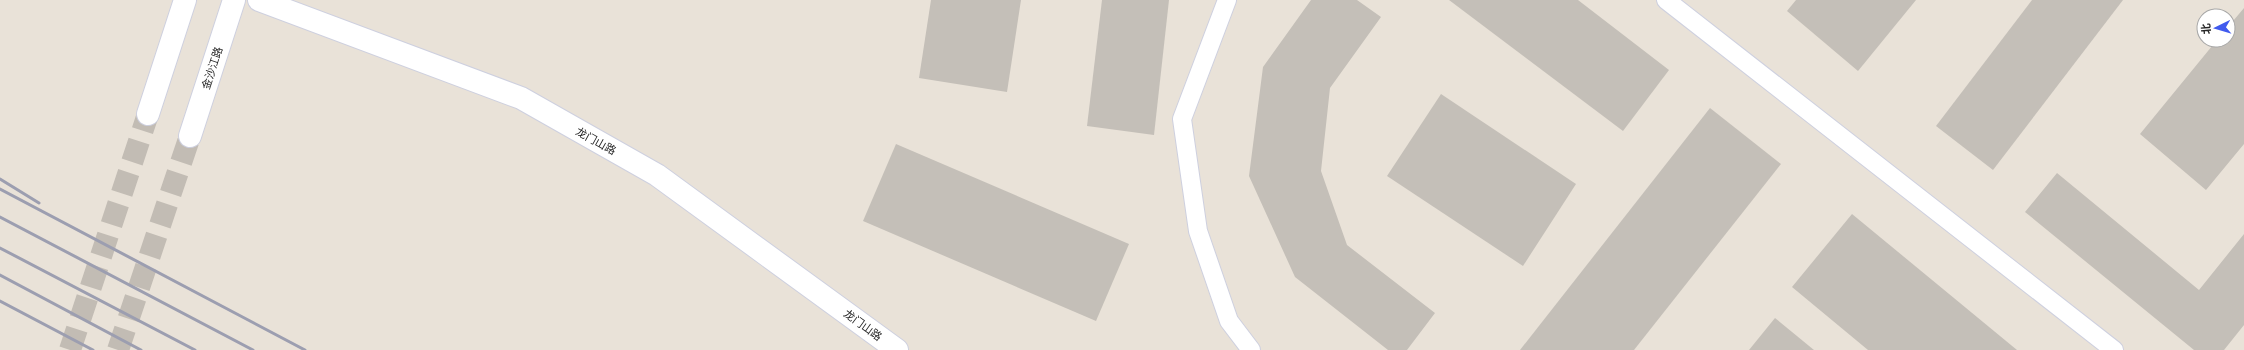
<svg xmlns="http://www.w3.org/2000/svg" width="2244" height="350" font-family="'DM Sans','Noto Sans SC',sans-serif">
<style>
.building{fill:#c4bfb8}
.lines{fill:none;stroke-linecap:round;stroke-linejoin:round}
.secondary-tunnel{stroke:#c2bcb4;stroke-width:22;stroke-dasharray:22 11;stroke-linecap:butt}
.lane-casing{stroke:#ced0df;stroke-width:20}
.street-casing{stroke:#ced0df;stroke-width:24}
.secondary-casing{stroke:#ced0df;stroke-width:24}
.lane{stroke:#fff;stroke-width:18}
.street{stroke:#fff;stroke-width:22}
.secondary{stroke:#fff;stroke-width:22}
.rail{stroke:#9c9eb0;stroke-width:3}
.labels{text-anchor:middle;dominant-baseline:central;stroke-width:3;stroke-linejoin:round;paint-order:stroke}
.street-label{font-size:11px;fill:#262626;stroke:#fff}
</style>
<rect width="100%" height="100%" fill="#e9e2d8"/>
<g class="building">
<path d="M931,0h90l-14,92 -88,-14z"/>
<path d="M1102,0h67l-15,135 -67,-9z"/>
<path d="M1311,0h46l24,17 -51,71 -9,83 26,74 88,68 -28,37h-19l-93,-73 -46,-101 14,-109z"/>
<path d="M1449,0h129l91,70 -46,61z"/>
<path d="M1796,0h120l-58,71 -71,-60z"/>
<path d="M2032,0h91l-130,170 -57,-44z"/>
<path d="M2244,8v136l-38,46 -66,-56 77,-94h11v-13z"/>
<path d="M1441,94l135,90 -53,82 -136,-90z"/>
<path d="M1710,108l71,56 -147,186h-114z"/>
<path d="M896,144l233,100 -33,77 -233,-100z"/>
<path d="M2057,173l142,117 45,-56v91l-20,25h-30l-169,-138z"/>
<path d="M1852,214l165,136h-149l-76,-63z"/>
<path d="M1775,318l39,32h-65z"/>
</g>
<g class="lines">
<g class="secondary-tunnel">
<path d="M70,350l78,-236"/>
<path d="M118,350l72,-214"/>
</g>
<g class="lane-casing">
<g id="lane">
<path d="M1227,0l-45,119 16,112 31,90 22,29"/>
<path d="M1666,0l448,350"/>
</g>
</g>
<g class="street-casing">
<path id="street" d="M259,0l262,98 136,77 240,175"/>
</g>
<g class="secondary-casing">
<g id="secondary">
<path d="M148,114l37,-114"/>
<path d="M190,136l44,-136"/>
</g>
</g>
<use href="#lane" class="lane"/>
<use href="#street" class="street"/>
<use href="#secondary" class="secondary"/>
<g class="rail">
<path d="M0,179l39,24"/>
<path d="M0,189l305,161"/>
<path d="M0,217l253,133"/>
<path d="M0,248l195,102"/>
<path d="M0,275l141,75"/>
<path d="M0,301l93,49"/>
</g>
</g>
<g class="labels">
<g class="street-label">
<text transform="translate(212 68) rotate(-72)">金沙江路</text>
<text transform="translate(596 141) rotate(29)">龙门山路</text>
<text transform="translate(863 325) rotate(36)">龙门山路</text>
</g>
</g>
<g transform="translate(2216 28) rotate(265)"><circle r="19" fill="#ffffff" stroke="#a8a8a8"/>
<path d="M0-3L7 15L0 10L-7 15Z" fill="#405aee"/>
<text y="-6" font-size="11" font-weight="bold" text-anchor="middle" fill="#262626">北</text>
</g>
</svg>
